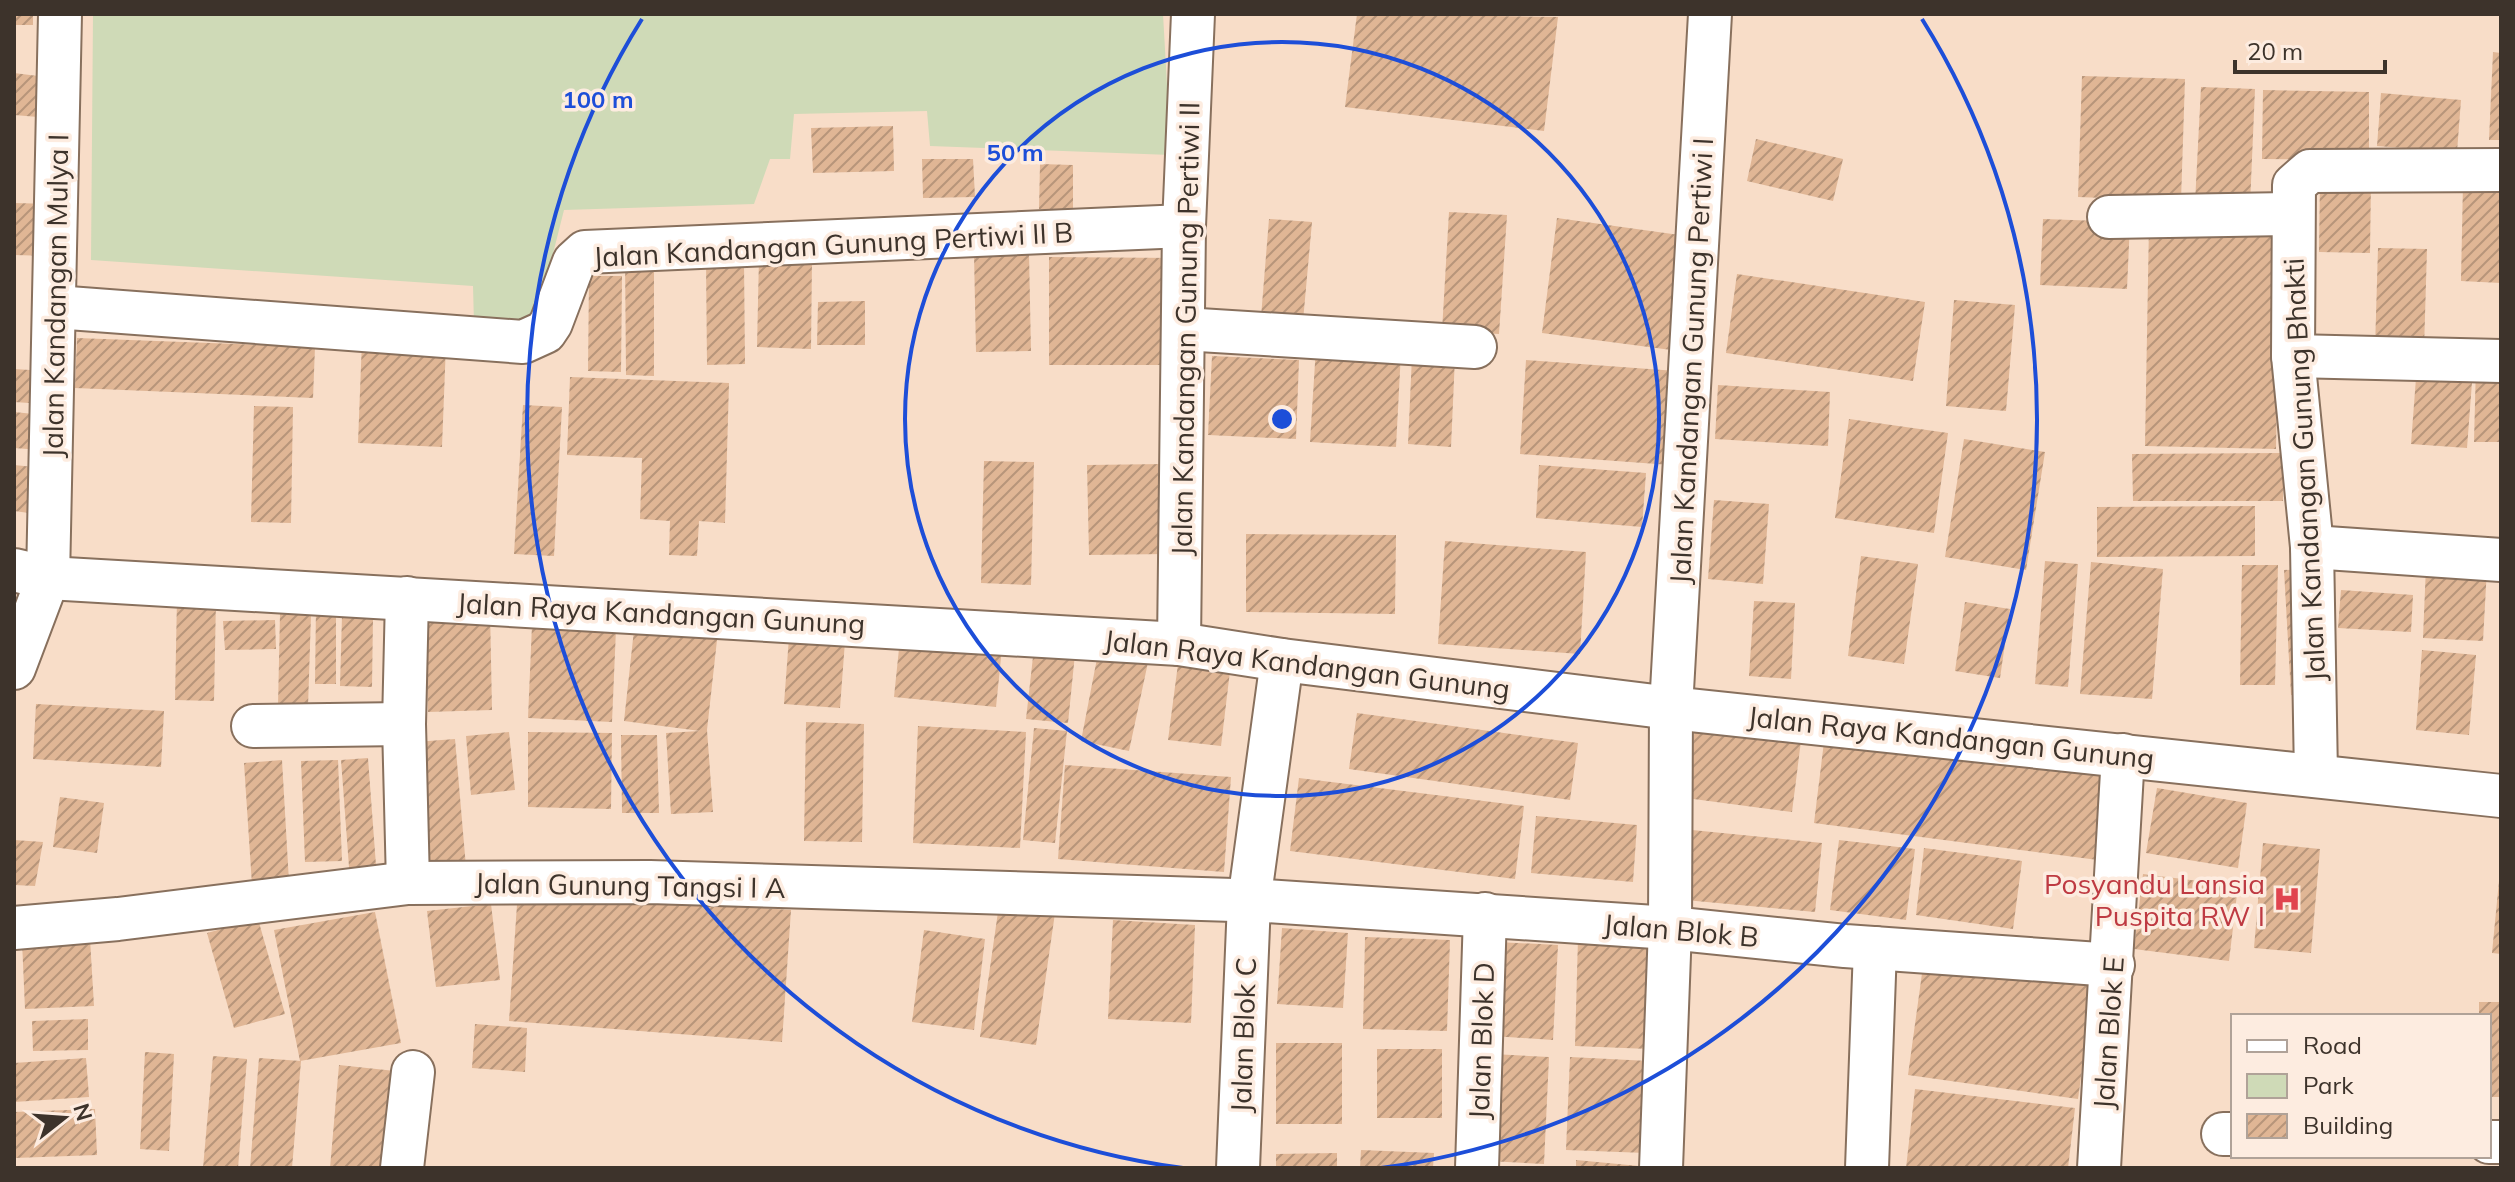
<svg xmlns="http://www.w3.org/2000/svg" width="2515" height="1182" font-family="Mulish,sans-serif">
<style>
.green{fill:#cfdab7}
.building{fill:url(#building-hatch)}
.lines{fill:none;stroke-linecap:round;stroke-linejoin:round}
.street-casing{stroke:#88705d;stroke-width:46}
.street{stroke:#fff;stroke-width:42}
.ring{fill:none;stroke:#1d4ed8;stroke-width:4}
.labels{text-anchor:middle;dominant-baseline:central;stroke-width:7;stroke-linejoin:round;paint-order:stroke}
.street-label{font-size:28px;fill:#3d332b;stroke:#fdece0}
.health-label{font-size:28px;fill:#be3a42;stroke:#fdece0;text-anchor:end}
.centre{fill:#1d4ed8;stroke:#fdece0;stroke-width:4}
.ring-label{font-size:24px;text-anchor:middle;font-weight:bold;fill:#1d4ed8;stroke:#fdece0;stroke-width:7;stroke-linejoin:round;paint-order:stroke}
</style>
<defs>
<pattern id="building-hatch" width="6" height="6" patternUnits="userSpaceOnUse" patternTransform="scale(2)"><rect width="6" height="6" fill="#e0b695"/><path d="M-1 1l2-2M0 6l6-6M5 7l2-2" fill="none" stroke="#b7957a"/></pattern>
</defs>
<rect width="100%" height="100%" fill="#f8ddc8"/>
<path class="green" d="M93,14h1070l8,141 -241,-9 -3,-35 -133,3 -4,45h-20l-16,45 -190,6 -34,135 -55,16 -2,-75 -382,-26z"/>
<g class="building">
<rect x="14" y="14" width="19" height="11"/>
<path d="M1357,14l201,3 -14,114 -199,-24z"/>
<path d="M2493,52l8,1v87h-12z"/>
<path d="M14,73l40,5 -4,40 -36,-3z"/>
<path d="M2082,76l103,3 -4,122 -103,-4z"/>
<path d="M2201,87l54,2 -5,116 -55,-2z"/>
<path d="M2263,90l106,2v68l-107,-1z"/>
<path d="M2381,93l80,7 -4,52 -80,-6z"/>
<path d="M893,126l1,45 -81,2 -2,-45z"/>
<path d="M1756,139l87,20 -10,42 -86,-20z"/>
<path d="M922,159h51l2,38 -52,1z"/>
<path d="M1040,164l33,1v44h-34z"/>
<path d="M2320,179l51,1 -1,73 -51,-1z"/>
<path d="M2463,183l38,1v99l-40,-2z"/>
<path d="M14,203l38,1 -2,52 -36,-1z"/>
<path d="M1449,212l58,3 -8,119 -57,-3z"/>
<path d="M1557,218l137,19 -15,114 -137,-18z"/>
<path d="M1269,219l43,3 -9,99 -42,-4z"/>
<path d="M2043,219l87,3 -3,67 -87,-4z"/>
<path d="M2149,224l131,4 -4,221 -131,-3z"/>
<path d="M2378,248l49,1 -3,101 -49,-1z"/>
<path d="M1029,253l2,98 -55,1 -2,-98z"/>
<path d="M625,255h29v121l-28,-1z"/>
<path d="M759,257l53,2 -1,90 -54,-2z"/>
<path d="M1049,257l128,1v107h-128z"/>
<path d="M706,261h38l1,103 -38,1z"/>
<path d="M1737,274l188,28 -12,79 -187,-28z"/>
<path d="M589,276h33l-1,96 -33,-1z"/>
<path d="M1954,300l61,5 -9,106 -60,-5z"/>
<path d="M865,301v44h-48l1,-43z"/>
<path d="M77,338l238,9 -2,51 -238,-10z"/>
<path d="M362,340l84,4 -4,103 -84,-4z"/>
<path d="M1316,347l85,5 -5,95 -86,-5z"/>
<path d="M1212,356l87,4 -3,79 -88,-4z"/>
<path d="M1412,356l43,1 -4,90 -43,-3z"/>
<path d="M1526,360l164,12 -6,94 -164,-12z"/>
<path d="M2476,364l25,1v77h-27z"/>
<path d="M2417,365l56,4 -6,79 -56,-4z"/>
<path d="M14,369l32,2 -2,33 -30,-2z"/>
<path d="M570,377l159,6 -4,140 -26,-2 -2,35 -28,-1 1,-34 -30,-2 2,-61 -75,-3z"/>
<path d="M1718,385l112,7 -2,54 -113,-7z"/>
<path d="M523,405l39,2 -8,149 -40,-2z"/>
<path d="M254,406l39,1 -2,116 -40,-1z"/>
<path d="M14,412l30,3 -3,35 -27,-2z"/>
<path d="M1849,419l99,14 -14,100 -99,-15z"/>
<path d="M1964,439l81,13 -19,118 -81,-13z"/>
<path d="M2283,453v48h-150l-1,-47z"/>
<path d="M984,461l50,1 -3,123 -50,-2z"/>
<path d="M1165,464l2,90 -78,1 -2,-90z"/>
<path d="M14,465l20,2 -5,46 -15,-2z"/>
<path d="M1539,465l107,8 -4,54 -106,-9z"/>
<path d="M1714,500l55,4 -6,80 -55,-5z"/>
<path d="M2255,506v50l-158,1v-50z"/>
<path d="M1246,534l150,1 -1,79 -149,-2z"/>
<path d="M1445,541l141,11 -6,102 -142,-10z"/>
<path d="M1861,556l57,8 -14,100 -56,-8z"/>
<path d="M2045,561l33,3 -10,123 -33,-3z"/>
<path d="M2091,562l72,7 -11,130 -72,-5z"/>
<path d="M2242,565h36l-3,120h-35z"/>
<path d="M2426,566l61,2 -4,73 -60,-3z"/>
<path d="M2307,569l7,125 -23,1 -7,-125z"/>
<path d="M2341,590l72,5 -2,37 -73,-4z"/>
<path d="M177,598l39,1 -2,102 -39,-1z"/>
<path d="M1754,601l41,2 -4,76 -42,-3z"/>
<path d="M1965,602l45,7 -10,69 -45,-7z"/>
<path d="M316,607h20v77h-21z"/>
<path d="M490,609l2,101 -64,2 -3,-102z"/>
<path d="M280,614l31,1 -3,92 -30,-1z"/>
<path d="M342,616l31,1 -1,70 -32,-1z"/>
<path d="M275,620l1,29 -51,1 -2,-29z"/>
<path d="M790,624l56,4 -6,80 -56,-4z"/>
<path d="M532,625l84,4 -4,93 -84,-4z"/>
<path d="M634,630l83,10 -10,90 6,82 -42,2 -5,-81 34,-2 -76,-10z"/>
<path d="M900,639l102,9 -6,59 -102,-10z"/>
<path d="M1035,639l41,5 -8,79 -42,-4z"/>
<path d="M1100,643l50,10 -21,98 -48,-10z"/>
<path d="M2422,650l54,5 -7,80 -53,-5z"/>
<path d="M1178,664l52,7 -9,75 -53,-6z"/>
<path d="M36,704l128,7 -3,56 -128,-8z"/>
<path d="M1357,713l221,30 -8,57 -221,-31z"/>
<path d="M1696,720l106,13 -10,79 -106,-14z"/>
<path d="M806,722l58,2 -2,118 -58,-1z"/>
<path d="M918,726l108,6 -6,116 -107,-5z"/>
<path d="M1034,728l33,3 -12,112 -32,-3z"/>
<path d="M509,732l6,58 -44,5 -5,-59z"/>
<path d="M528,732l84,1 -1,76 -83,-2z"/>
<path d="M1825,734l284,37 -11,89 -284,-37z"/>
<path d="M621,735h36l2,78h-37z"/>
<path d="M455,739l11,128 -41,3 -10,-128z"/>
<path d="M368,758l9,121 -27,1 -9,-120z"/>
<path d="M282,760l7,122 -37,3 -8,-122z"/>
<path d="M338,760l4,101 -37,1 -4,-101z"/>
<path d="M1065,765l166,12 -7,95 -166,-13z"/>
<path d="M1299,778l225,28 -9,73 -225,-28z"/>
<path d="M2157,788l90,15 -9,65 -92,-15z"/>
<path d="M60,797l44,6 -7,50 -44,-6z"/>
<path d="M1536,816l101,9 -4,57 -102,-9z"/>
<path d="M1692,830l130,13 -7,69 -130,-12z"/>
<path d="M14,840l29,2 -8,44 -21,-1z"/>
<path d="M1839,840l76,9 -9,71 -76,-10z"/>
<path d="M2263,843l57,6 -9,104 -57,-5z"/>
<path d="M1924,848l98,13 -9,68 -97,-14z"/>
<path d="M2143,874l95,12 -9,75 -95,-12z"/>
<path d="M2499,881h2v73l-9,-1z"/>
<path d="M518,890l273,20 -9,132 -273,-21z"/>
<path d="M491,904l9,76 -64,7 -9,-76z"/>
<path d="M999,905l56,8 -19,132 -56,-8z"/>
<path d="M375,912l26,131 -101,18 -26,-131z"/>
<path d="M258,919l27,95 -51,14 -27,-95z"/>
<path d="M1113,920l82,5 -4,98 -83,-4z"/>
<path d="M1282,928l66,5 -5,75 -66,-4z"/>
<path d="M924,930l61,9 -11,91 -62,-8z"/>
<path d="M1365,937l85,3 -3,91 -84,-2z"/>
<path d="M1578,938l74,2 -3,109 -74,-3z"/>
<path d="M90,939l4,67 -69,3 -3,-68z"/>
<path d="M1497,942l61,3 -5,95 -61,-4z"/>
<path d="M1924,959l170,25 -16,115 -170,-24z"/>
<path d="M2479,1002h22v95h-12v-81h-10z"/>
<path d="M88,1019v31l-55,1 -1,-30z"/>
<path d="M475,1024l52,4 -2,44 -53,-4z"/>
<rect x="1276" y="1043" width="66" height="81"/>
<rect x="1377" y="1049" width="65" height="69"/>
<path d="M145,1052l29,2 -5,97 -29,-2z"/>
<path d="M1493,1054l56,3 -5,107 -56,-3z"/>
<path d="M213,1056l34,3 -9,109h-35z"/>
<path d="M1570,1057l79,4 -3,92 -80,-3z"/>
<path d="M86,1058l3,39 -75,5v-39z"/>
<path d="M259,1058l42,3 -9,107h-42z"/>
<path d="M339,1065l56,6 -9,97h-56z"/>
<path d="M1915,1089l160,19 -7,60h-162z"/>
<path d="M95,1109l2,46 -82,3 -1,-46z"/>
<path d="M1361,1150l73,3 -1,15h-73z"/>
<path d="M1337,1153v15h-61v-14z"/>
<path d="M1576,1160l63,6v2h-63z"/>
</g>
<g class="lines">
<g class="street-casing">
<g id="street">
<path d="M2109,217l184,-3"/>
<path d="M55,307l468,35 22,-10 6,-9 23,-61 11,-10 599,-26"/>
<path d="M1183,329l292,18"/>
<path d="M2293,356l208,5"/>
<path d="M2312,547l189,13"/>
<path d="M14,570l34,8 1131,66 103,16 389,48 830,88"/>
<path d="M407,598l-3,126 4,159"/>
<path d="M1179,644l5,-418 9,-212"/>
<path d="M14,668l34,-90 12,-564"/>
<path d="M253,726l151,-2"/>
<path d="M2316,776l-4,-229 -19,-191 1,-171 16,-14 191,-1"/>
<path d="M14,928l104,-9 290,-36 242,-1 616,19 404,27 175,18 268,19"/>
<path d="M2223,1134h10"/>
<path d="M2489,1142h12"/>
<path d="M402,1168l11,-96"/>
<path d="M1238,1168l11,-266 33,-242"/>
<path d="M1477,1168l8,-254"/>
<path d="M1661,1168l9,-240 1,-220 39,-694"/>
<path d="M1867,1168l8,-220"/>
<path d="M2099,1168l24,-413"/>
</g>
</g>
<use href="#street" class="street"/>
</g>
<g class="ring">
<circle cx="1282" cy="419" r="377"/>
<path d="M1183 1168A755 755 0 0 1 642 19M1922 19A755 755 0 0 1 1381 1168"/>
</g>
<defs>
<g id="hospital-bare" transform="scale(2.16)"><path d="M-5-5h3v3.5h4V-5h3V5h-3V1.5h-4V5h-3Z" fill="#e0444e" stroke="#fdece0" stroke-width="2.5" paint-order="stroke"/></g>
</defs>
<g fill-rule="evenodd">
<use href="#hospital-bare" x="2287" y="899"/>
</g>
<g class="labels">
<g class="street-label">
<text transform="translate(833 244) rotate(-3)">Jalan Kandangan Gunung Pertiwi II B</text>
<text transform="translate(55 296) rotate(-89)">Jalan Kandangan Mulya I</text>
<text transform="translate(1185 329) rotate(-89)">Jalan Kandangan Gunung Pertiwi II</text>
<text transform="translate(1691 361) rotate(-87)">Jalan Kandangan Gunung Pertiwi I</text>
<text transform="translate(2304 470) rotate(-93)">Jalan Kandangan Gunung Bhakti</text>
<text transform="translate(661 613) rotate(3)">Jalan Raya Kandangan Gunung</text>
<text transform="translate(1307 664) rotate(7)">Jalan Raya Kandangan Gunung</text>
<text transform="translate(1951 737) rotate(6)">Jalan Raya Kandangan Gunung</text>
<text transform="translate(630 885) rotate(1)">Jalan Gunung Tangsi I A</text>
<text transform="translate(1681 930) rotate(5)">Jalan Blok B</text>
<text transform="translate(2108 1033) rotate(-86)">Jalan Blok E</text>
<text transform="translate(1243 1035) rotate(-88)">Jalan Blok C</text>
<text transform="translate(1481 1041) rotate(-88)">Jalan Blok D</text>
</g>
<g class="health-label">
<text x="2265" y="883">Posyandu Lansia<tspan x="2265" dy="32">Puspita RW I</tspan></text>
</g>
</g>
<circle cx="1282" cy="419" r="12" class="centre"/>
<g class="ring-label">
<text x="598" y="108">100 m</text>
<text x="1015" y="161">50 m</text>
</g>
<rect width="2515" height="1182" fill="none" stroke="#3d332b" stroke-width="32"/>
<rect x="2231" y="1014" width="260" height="144" fill="#fdece0" stroke="#b0a298" stroke-width="2"/>
<rect x="2247" y="1040" width="40" height="12" fill="#ffffff" stroke="#b0a298" stroke-width="2"/>
<text x="2303" y="1054" font-size="24" fill="#3d332b">Road</text>
<rect x="2247" y="1074" width="40" height="24" fill="#cfdab7" stroke="#b0a298" stroke-width="2"/>
<text x="2303" y="1094" font-size="24" fill="#3d332b">Park</text>
<rect x="2247" y="1114" width="40" height="24" fill="url(#building-hatch)" stroke="#b0a298" stroke-width="2"/>
<text x="2303" y="1134" font-size="24" fill="#3d332b">Building</text>
<g transform="translate(64 1118) rotate(73)" stroke="#fdece0" stroke-width="6" paint-order="stroke">
<path d="M0-6L14 30L0 20L-14 30Z" fill="#3d332b"/>
<text y="-12" font-size="22" font-weight="bold" text-anchor="middle" fill="#3d332b">N</text>
</g>
<path d="M2235 60v12h150v-12" fill="none" stroke="#3d332b" stroke-width="4"/>
<text x="2247" y="60" font-size="24" fill="#3d332b" stroke="#fdece0" stroke-width="6" paint-order="stroke">20 m</text>
</svg>
